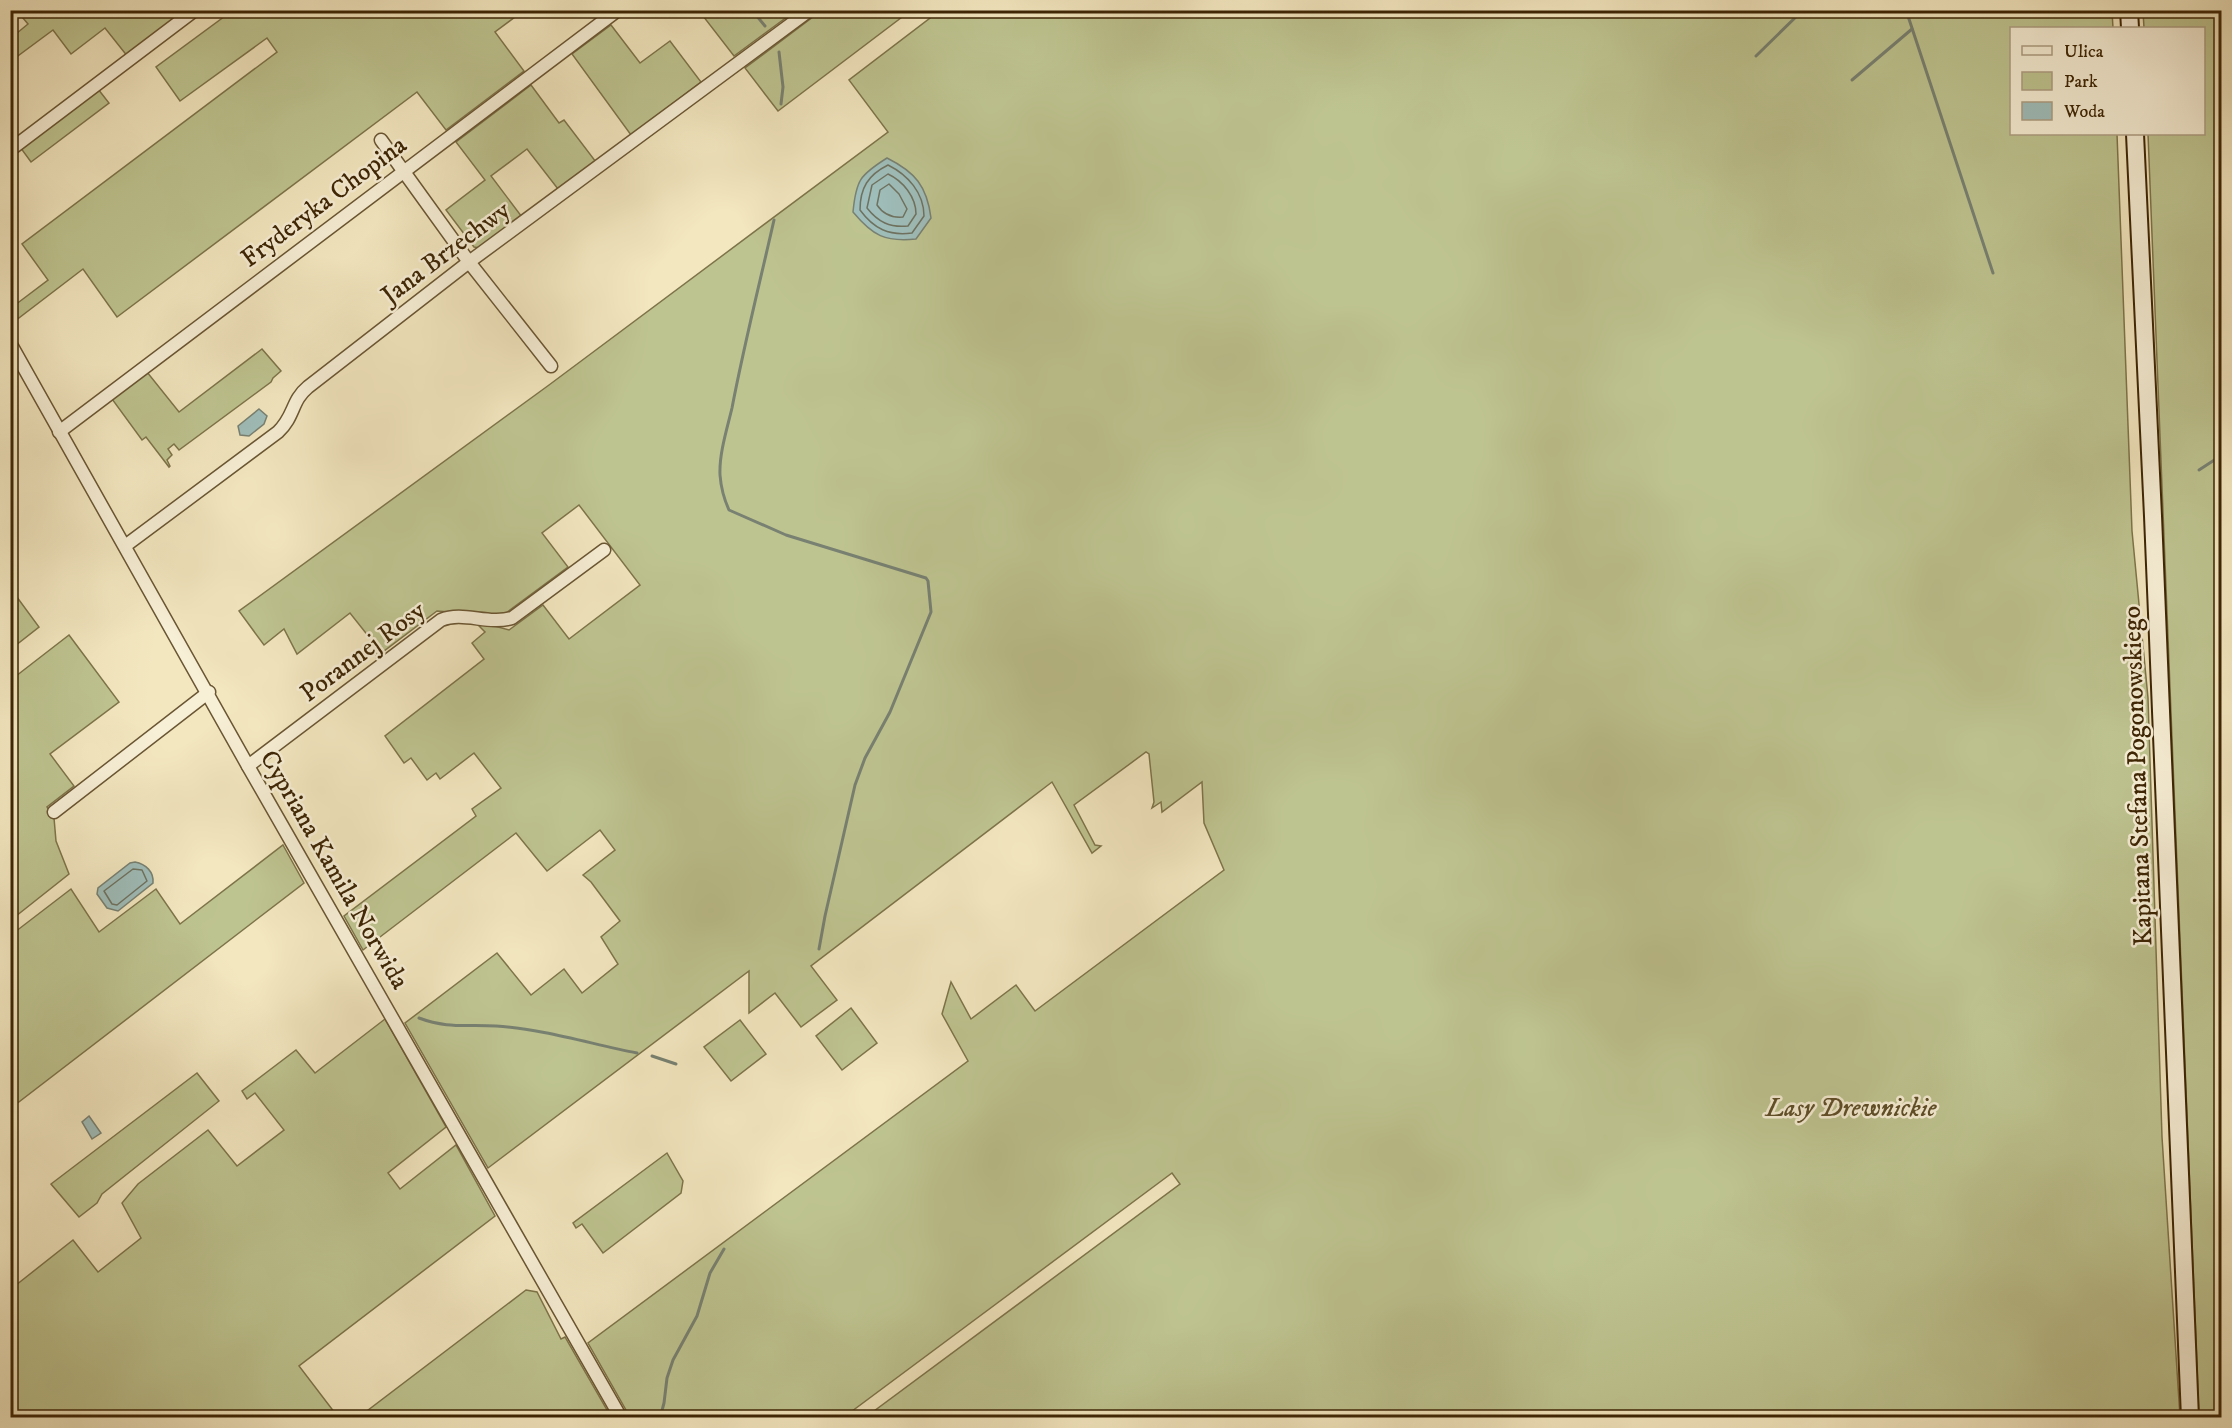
<svg xmlns="http://www.w3.org/2000/svg" width="2232" height="1428" font-family="'IM FELL DW Pica',serif">
<style>
.green{fill:#bec490;stroke:#7e744a;stroke-width:1.5}
.water{fill:#9fbebb;stroke:#788172;stroke-width:1.5}
.lines{fill:none;stroke-linecap:round;stroke-linejoin:round}
.shore{stroke:#6e7260;stroke-width:1.5}
.stream{stroke:#788172;stroke-width:3}
.street-casing{stroke:#6a5633;stroke-width:15}
.secondary-casing{stroke:#3d2504;stroke-width:20}
.street{stroke:#f7efd6;stroke-width:12}
.secondary{stroke:#f7efd6;stroke-width:16}
.labels{text-anchor:middle;dominant-baseline:central;stroke-width:5;stroke-linejoin:round;paint-order:stroke}
.street-label{font-size:26px;fill:#3d2504;stroke:#f7efd6}
.park-label{font-size:26px;font-style:italic;fill:#5d4d27;stroke:#f7efd6}
</style>
<rect width="100%" height="100%" fill="#f3e7c0"/>
<filter id="stains"><feTurbulence type="fractalNoise" baseFrequency=".00333" numOctaves="4"/><feColorMatrix values="0 0 0 0 .2 0 0 0 0 .09 0 0 0 0 .02 0 0 0 .5 -.17"/></filter>
<radialGradient id="worn" r=".72"><stop offset=".6" stop-color="#630" stop-opacity="0"/><stop offset="1" stop-color="#630" stop-opacity=".3"/></radialGradient>
<g class="green">
<path d="M179,10l4,6 -55,41 -23,-29 -34,26 -18,-24 -42,31v-23l17,-14 -11,-13z"/>
<path d="M232,11h291l-28,21 29,39 -78,59 -29,-38 -300,225 -34,-48 -72,55v-16l37,-28 -26,-36 255,-192 -10,-14 -87,63 -24,-34z"/>
<path d="M710,11v-1l85,1 -61,45 -31,-40z"/>
<path d="M821,11h89l-132,100 -33,-43z"/>
<path d="M925,11h1187l1,17h-101v106h105l15,397 16,167 14,439 18,280h-1314l314,-233 -8,-11 -328,244h-214l-42,-74 380,-282 -26,-47 9,-32 20,37 45,-34 19,26 189,-141 -20,-47 -2,-41 -40,30 -1,-10 -9,6 2,-6 -5,-48 -3,-2 -72,53 21,40 6,1 -9,7 -40,-71 -241,184 26,34 -36,27 -26,-34 -26,20v-42l-261,197 -83,-145 92,-70 34,42 33,-26 18,24 36,-29 -17,-27 19,-16 -29,-39 -8,-7 32,-25 -15,-20 -53,41 -31,-38 -153,117 -19,-34 132,-100 -4,-7 29,-21 -27,-35 -34,26 -4,-6 -9,7 -16,-22 -7,5 -19,-27 99,-77 -12,-16 13,-11 -6,-6 8,-2 22,6 34,-25 26,34 71,-54 -61,-80 -37,28 26,34 -62,46 -17,2 -52,-4 -61,46 1,-10 -27,-34 -53,41 -13,-25 -20,16 -25,-34 310,-226 339,-253 -39,-52 81,-62z"/>
<path d="M2143,11h78v1406h-22l-51,-1283h56v-106h-60z"/>
<path d="M611,25l29,38 30,-22 31,41 -70,53 -59,-81z"/>
<path d="M531,85l28,38 5,-3 32,42 -38,27 -31,-40 -36,27 31,41 -42,31 -6,-1 -28,-37 39,-30 -29,-38z"/>
<path d="M98,89l11,14 -78,59 -11,-15z"/>
<path d="M262,349l19,22 -8,7 -2,4 -92,68 -5,-6 -6,5 4,6 -5,5 3,6 -1,1 -23,-30 -4,3 -30,-41 35,-27 32,40z"/>
<path d="M11,589l28,38 -28,22 -1,-60z"/>
<path d="M69,635l50,67 -69,52 24,32 -27,21 7,11 2,23 13,33 -58,46 -1,-252 6,8z"/>
<path d="M283,845l21,38 -293,225v-173l60,-46 28,43 57,-43 24,35z"/>
<path d="M851,1008l26,35 -35,27 -26,-34z"/>
<path d="M385,1019l61,108 -58,46 12,16 56,-44 39,71 -196,150 39,51h-327l-1,-78 3,-2 -3,-3 1,-45 62,-49 25,32 43,-34 -19,-35 16,-19 70,-54 29,36 47,-36 -29,-37 -8,6 -5,-8 54,-41 19,23z"/>
<path d="M740,1020l26,34 -35,27 -27,-34z"/>
<path d="M197,1073l22,28 -117,93 -5,9 -18,14 -28,-33z"/>
<path d="M667,1153l16,28 -2,12 -78,60 -21,-29 -6,4 -3,-5z"/>
<path d="M526,1290l11,2 24,47 4,-2 46,80h-252z"/>
</g>
<g class="water">
<path d="M887,158c28,14 40,28 44,60l-15,21c-31,3 -43,-3 -63,-27 3,-32 7,-37 34,-54z"/>
<path d="M259,409l8,7 -3,8 -15,12 -9,-1 -2,-9z"/>
<path d="M135,862c11,2 19,10 18,21l-35,28 -11,-3 -10,-14 1,-6 32,-25z"/>
<path d="M89,1116l12,17 -9,6 -10,-17z"/>
</g>
<g class="lines">
<g class="shore">
<path d="M888,165c20,10 36,28 36,51l-12,17c-23,3 -38,-4 -52,-23 0,-22 8,-35 28,-45z"/>
<path d="M888,174c15,7 28,23 28,40l-8,12c-18,2 -30,-4 -41,-18l5,-23z"/>
<path d="M889,184l10,10 8,15 -4,8c-11,1 -20,-3 -26,-12l3,-15z"/>
<path d="M133,869l9,1 5,11 -30,24 -5,-1 -8,-13z"/>
</g>
<g class="stream">
<path d="M752,10l13,16"/>
<path d="M1906,10l87,263"/>
<path d="M779,52l4,35 -2,17"/>
<path d="M1756,56l47,-46"/>
<path d="M1852,80l60,-51"/>
<path d="M774,220c-14,62 -30,125 -42,188 -5,21 -13,46 -12,67 1,13 4,24 9,35l57,25 140,43 2,3 3,31 -41,100 -25,46 -10,27 -30,131 -6,33"/>
<path d="M2199,470l23,-15"/>
<path d="M419,1018c29,11 48,6 77,8 47,3 95,18 141,27"/>
<path d="M652,1056l24,8"/>
<path d="M660,1418l4,-15 3,-25 6,-18 24,-44 13,-43 14,-24"/>
</g>
<g class="street-casing">
<g id="street">
<path d="M381,140l88,122 82,104"/>
<path d="M10,150l185,-140"/>
<path d="M10,343l238,423 373,652"/>
<path d="M59,432l559,-422"/>
<path d="M125,546l153,-114c17,-16 13,-31 30,-45l161,-125 341,-252"/>
<path d="M248,766l193,-146c22,-9 47,5 71,-2l92,-68"/>
<path d="M54,812l155,-120"/>
</g>
</g>
<g class="secondary-casing">
<g id="secondary">
<path d="M2129,10l1,18"/>
<path d="M2135,134l18,382 37,902"/>
</g>
</g>
<use href="#street" class="street"/>
<use href="#secondary" class="secondary"/>
</g>
<g class="labels">
<g class="street-label">
<text transform="translate(324 202) rotate(-37)">Fryderyka Chopina</text>
<text transform="translate(446 253) rotate(-37)">Jana Brzechwy</text>
<text transform="translate(363 652) rotate(-37)">Porannej Rosy</text>
<text transform="translate(2138 776) rotate(-92)">Kapitana Stefana Pogonowskiego</text>
<text transform="translate(334 870) rotate(60)">Cypriana Kamila Norwida</text>
</g>
<g class="park-label">
<text x="1851" y="1108">Lasy Drewnickie</text>
</g>
</g>
<rect width="2232" height="1428" fill="none" stroke="#f3e7c0" stroke-width="36"/>
<rect x="12" y="12" width="2208" height="1404" fill="none" stroke="#3d2504" stroke-width="3"/>
<rect x="18" y="18" width="2196" height="1392" fill="none" stroke="#3d2504" stroke-width="1.5"/>
<rect x="2010" y="27" width="195" height="108" fill="#f7efd6" stroke="#ad9e82" stroke-width="1.5"/>
<rect x="2022" y="46" width="30" height="9" fill="#f7efd6" stroke="#ad9e82" stroke-width="1.5"/>
<text x="2064" y="57" font-size="18" fill="#3d2504">Ulica</text>
<rect x="2022" y="72" width="30" height="18" fill="#bec490" stroke="#ad9e82" stroke-width="1.5"/>
<text x="2064" y="87" font-size="18" fill="#3d2504">Park</text>
<rect x="2022" y="102" width="30" height="18" fill="#9fbebb" stroke="#ad9e82" stroke-width="1.5"/>
<text x="2064" y="117" font-size="18" fill="#3d2504">Woda</text>
<rect width="100%" height="100%" filter="url(#stains)"/>
<rect width="100%" height="100%" fill="url(#worn)"/>
</svg>
